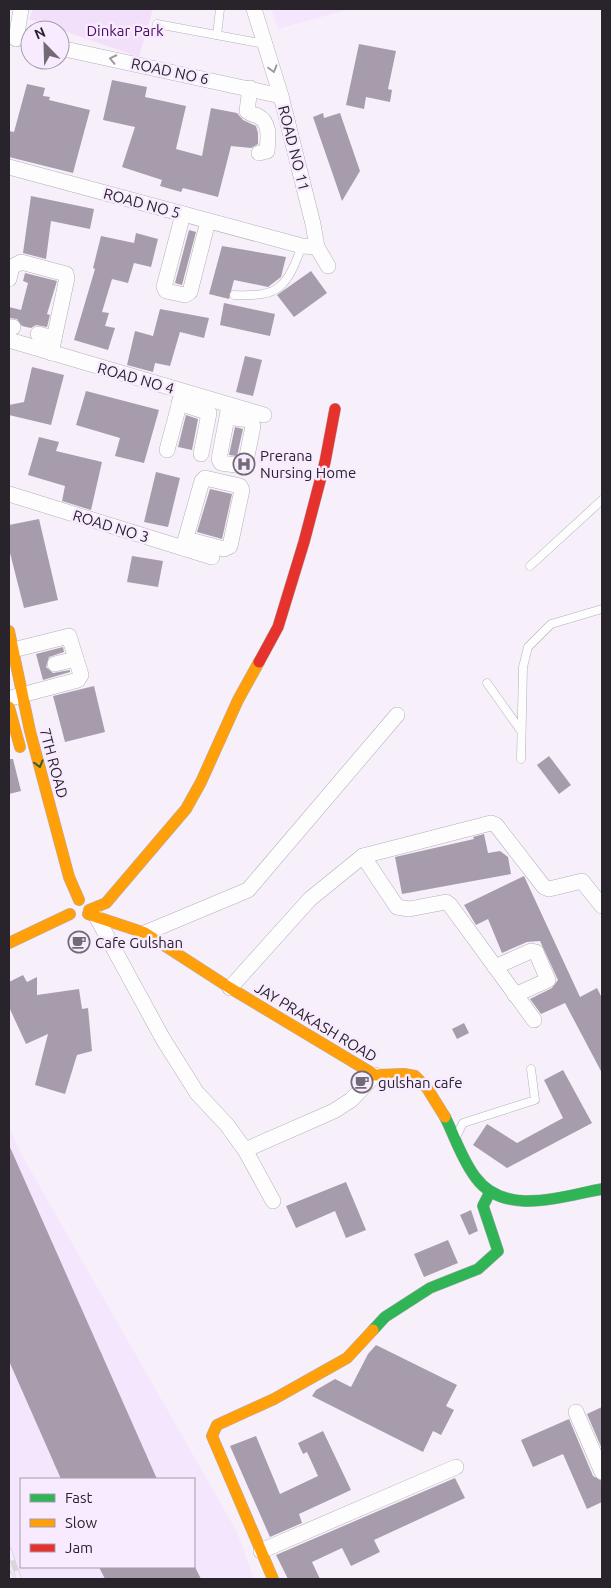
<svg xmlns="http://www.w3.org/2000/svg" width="611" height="1588" font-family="Ubuntu,sans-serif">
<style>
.built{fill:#f4e6fc;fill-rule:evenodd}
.green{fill:#f2e0fb}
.building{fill:#a79cac}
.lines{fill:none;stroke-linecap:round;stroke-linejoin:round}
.lane-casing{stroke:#b4afb7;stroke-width:9}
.street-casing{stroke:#b4afb7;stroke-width:16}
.fast-casing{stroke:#b4afb7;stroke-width:12}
.slow-casing{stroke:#b4afb7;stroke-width:12}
.jam-casing{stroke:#b4afb7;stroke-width:12}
.lane{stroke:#fefdfe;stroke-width:8}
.street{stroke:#fefdfe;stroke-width:15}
.fast{stroke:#30b455;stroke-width:11}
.slow{stroke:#ff9f0a;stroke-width:11}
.jam{stroke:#e5322d;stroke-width:11}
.rail-casing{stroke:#d8d6d8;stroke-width:5.5}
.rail{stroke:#f8ebff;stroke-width:4;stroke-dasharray:11;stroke-linecap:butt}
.oneway{stroke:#9e9ba0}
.oneway2{stroke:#2c5d3c}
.labels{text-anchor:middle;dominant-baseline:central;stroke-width:5;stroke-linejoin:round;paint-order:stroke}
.park-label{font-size:15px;fill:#48085f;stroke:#f8ebff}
.street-label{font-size:15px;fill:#29232c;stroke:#f8ebff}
.poi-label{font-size:15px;fill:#29232c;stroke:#f8ebff;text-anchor:start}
</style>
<rect width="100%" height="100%" fill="#f7f0fa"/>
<g class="built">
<path d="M271,9h79l-72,20z"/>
<path d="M9,1127l11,25 217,380 17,47h-245zM21,1479h173v88h-173z"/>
</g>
<path class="green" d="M33,9h120l-14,48 -110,-38z"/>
<g class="building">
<path d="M359,44l37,7 -8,38 4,1 -2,12 -24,-5 -2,12 -18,-4z"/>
<path d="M112,80l35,7 -2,10 41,9 -10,43 26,7 9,-48 26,5 6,7 13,6 2,7v11l-7,4 -20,-2 -13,51 -35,-9 -2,4 -21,-6 2,-6 -40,-13 13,-40 -32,-7z"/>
<path d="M27,84l18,4 -2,8 7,1 -1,3 41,10 -17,63 -64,-16v-26l5,1z"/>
<path d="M323,113l1,5 16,-5 20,58 -18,30 -29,-84z"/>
<path d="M31,196l63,13 -4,20 -39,-8 -5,38 -23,-6z"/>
<path d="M189,230l7,2 -14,53 -7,-2z"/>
<path d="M136,233l22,6 -7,28 -17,-4 -6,20 -16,-4 -10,33 7,1 -4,13 10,2 -7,22 -34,-10 21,-71 -2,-1 8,-32 33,7z"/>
<path d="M222,246l64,11 -5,20 -13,10 -34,-7 -5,19 -20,-5z"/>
<path d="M311,271l16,22 -33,24 -17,-22z"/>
<path d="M25,273l32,8 -10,33 3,1 -3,12 -11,-2 -5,3 -9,-2 -5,-7 -8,-1v-11l12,3 7,-27 -5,-2z"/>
<path d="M224,303l51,11 -5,22 -50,-11z"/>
<path d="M160,309l49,9 -5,20 -24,-6 -10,34 -15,-3 -2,9 -26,-7 8,-34 18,5z"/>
<path d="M245,356l17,4 -9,36 -17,-4z"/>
<path d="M32,367l32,8 -13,50 -42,-10v-10l15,-3z"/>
<path d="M86,391l73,19 -15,53 -29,-7 5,-18 -44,-13z"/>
<path d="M186,415l12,4 -6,31 -14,-3z"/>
<path d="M235,427l8,2 -6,27 -8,-1z"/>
<path d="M39,437l20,5 -3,9 46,11 -11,48 -29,-9 3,-15 -37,-11z"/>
<path d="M156,472l24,6 -12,49 -24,-5z"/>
<path d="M210,489l22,5 -10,45 -25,-7z"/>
<path d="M39,519l19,81 -34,8 -15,-59v-24z"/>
<path d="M132,556l31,5 -5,26 -31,-5z"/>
<path d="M63,647l1,5 -15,5 -3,10 7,6 17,-3v2l-27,8 -7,-26z"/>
<path d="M94,686l11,46 -40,10 -12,-46z"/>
<path d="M549,756l22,29 -12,9 -22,-29z"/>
<path d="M9,759h4l8,32 -12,3z"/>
<path d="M484,834l4,19 12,-2 8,6 3,17 -109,20 -7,-37 79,-18 -1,-2z"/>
<path d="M524,876l56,121 17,-9 5,10v75l-37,-70 -24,11 -11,-15 22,-11 6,-8 -18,-39 -13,1 -25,11 -14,-34 -12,6 -12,-20z"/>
<path d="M23,975l4,7 10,-5v18l42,-6 3,20 6,-1 4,43 -15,4 -12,39 -30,-9 13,-51 -22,10 -17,-37v-25z"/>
<path d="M464,1023l5,10 -12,6 -5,-10z"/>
<path d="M563,1070l29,53 -85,45 -34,-23 14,-21 30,19 46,-25 -19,-38z"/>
<path d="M9,1145l148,334h-96l-52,-118z"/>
<path d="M346,1182l20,48 -20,8 -11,-27 -39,17 -10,-22z"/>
<path d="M471,1210l7,21 -9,4 -9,-20z"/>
<path d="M448,1240l10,23 -34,14 -10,-23z"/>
<path d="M376,1345l81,40 -11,21 8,4 -13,25 -8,-4 -10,21 -111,-56 4,-6 19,-11 16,8 17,-33z"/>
<path d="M602,1407v42l-15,-35z"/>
<path d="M569,1419l24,57 9,5v21l-15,7 -24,-55 -30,13 -12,-27z"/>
<path d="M323,1431l28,59 -52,24 3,9 -32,14 -40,-91 26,-10 24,58 38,-18 -11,-24 -4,2 -5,-11z"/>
<path d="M455,1478l10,20 -91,42 6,12 -29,14 -9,-18 -30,14 8,17h-32l-12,-24z"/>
<path d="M99,1567h96l6,12h-96z"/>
</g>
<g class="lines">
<g class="lane-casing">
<g id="lane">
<path d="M157,24l108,20"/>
<path d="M217,35l3,-26"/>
<path d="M234,295c46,2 52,-7 68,-49"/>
<path d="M530,566l72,-66"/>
<path d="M487,683l34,48"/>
<path d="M521,759l2,-92 5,-20 23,-23 51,-15"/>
<path d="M457,1135l6,-12 72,-23 -4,-31"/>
</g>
</g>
<g class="street-casing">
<g id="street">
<path d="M16,39l5,-30"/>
<path d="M60,48l221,48"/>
<path d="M250,88l-3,23c3,3 6,3 11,5 13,7 10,23 9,35l-8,2"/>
<path d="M9,167l293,79 15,1 -4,-23 -32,-128 -27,-87"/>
<path d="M183,214l-19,73 2,4 19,4 5,-3 18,-71"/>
<path d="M317,247l11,19"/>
<path d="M9,279l3,-12 9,-5 45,12 1,4 -16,75"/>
<path d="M9,327h4"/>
<path d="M38,334l16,4"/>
<path d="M9,340l255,75"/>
<path d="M179,403l30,10 -8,41"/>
<path d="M227,417l23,3 3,6 -7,35 -3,5 -22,-3 -2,-4 8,-42 2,-12"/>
<path d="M167,450l15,-56"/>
<path d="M9,494l203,63"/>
<path d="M183,548l19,-67 3,-3 35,8 2,4 -12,56 -6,3 -38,-10"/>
<path d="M9,651l60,-15 12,39 -3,5 -64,17"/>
<path d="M55,664l21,-5"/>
<path d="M363,856l34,51 12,2 37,-7 4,3 84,115"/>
<path d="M97,918l66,121 34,54 30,32 18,25 28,51"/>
<path d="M145,933l103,-43 149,-175"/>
<path d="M495,967l36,-16 5,1 12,28 -33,15"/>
<path d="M230,988l80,-89 53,-43 128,-33 5,2 48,62 5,2 33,-8 20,25"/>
<path d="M245,1150l89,-39 17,-11 24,-25"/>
<path d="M576,1412l26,60"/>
<path d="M261,1551l195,-84"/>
</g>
</g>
<g class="fast-casing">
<g id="fast">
<path d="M445,1117c10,20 17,43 31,61 29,39 87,18 126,11"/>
<path d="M373,1330l12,-13 45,-29 48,-19 20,-18 -15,-45 7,-14"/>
</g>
</g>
<g class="slow-casing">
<g id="slow">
<path d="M9,631l21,100 39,146 10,23"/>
<path d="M9,707l11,40"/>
<path d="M89,910l17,-7 80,-94 15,-27 37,-82 21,-38"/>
<path d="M88,914l57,19 85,55 145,87 29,-1 11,2 12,12 18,29"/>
<path d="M9,943l61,-29"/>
<path d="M273,1579l-61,-143 5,-11 57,-26 73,-41 26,-28"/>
</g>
</g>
<g class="jam-casing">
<path id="jam" d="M259,662l19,-35 26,-85 21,-80 10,-53"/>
</g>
<use href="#lane" class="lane"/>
<use href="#street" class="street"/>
<use href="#fast" class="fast"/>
<use href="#slow" class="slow"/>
<use href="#jam" class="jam"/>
<g class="rail-casing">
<g id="rail">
<path d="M9,1550l10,29"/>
<path d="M9,1573l2,6"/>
</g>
</g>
<use href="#rail" class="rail"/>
</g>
<defs><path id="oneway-chevron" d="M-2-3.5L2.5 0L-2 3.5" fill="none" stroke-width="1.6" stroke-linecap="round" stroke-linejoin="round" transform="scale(1.25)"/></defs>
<g class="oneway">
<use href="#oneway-chevron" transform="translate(113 59) rotate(-168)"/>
<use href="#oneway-chevron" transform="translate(273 69) rotate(74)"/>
</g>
<use class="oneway2" href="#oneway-chevron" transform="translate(39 764) rotate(75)"/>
<defs>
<g id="hospital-ring" transform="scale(1.125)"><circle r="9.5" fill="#f8ebff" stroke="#716b74" stroke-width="1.5"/><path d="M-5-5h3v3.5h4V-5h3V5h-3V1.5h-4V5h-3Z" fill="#716b74"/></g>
<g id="cafe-ring" transform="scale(1.125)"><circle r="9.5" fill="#f8ebff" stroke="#716b74" stroke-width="1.5"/><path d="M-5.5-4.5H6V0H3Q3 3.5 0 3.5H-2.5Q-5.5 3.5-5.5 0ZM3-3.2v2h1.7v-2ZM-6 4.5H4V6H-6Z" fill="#716b74"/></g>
</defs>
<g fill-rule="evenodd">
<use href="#hospital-ring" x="244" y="464"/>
<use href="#cafe-ring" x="79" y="942"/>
<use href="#cafe-ring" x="362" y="1082"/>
</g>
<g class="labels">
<g class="park-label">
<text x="125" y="30">Dinkar Park</text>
</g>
<g class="street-label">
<text transform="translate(170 71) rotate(12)">ROAD NO 6</text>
<text transform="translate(294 148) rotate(76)">ROAD NO 11</text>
<text transform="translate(142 203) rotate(15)">ROAD NO 5</text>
<text transform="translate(136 378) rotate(16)">ROAD NO 4</text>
<text transform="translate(111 526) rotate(17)">ROAD NO 3</text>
<text transform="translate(54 763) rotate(75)">7TH ROAD</text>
<text transform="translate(316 1022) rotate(31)">JAY PRAKASH ROAD</text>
</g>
<g class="poi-label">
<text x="260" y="455">Prerana<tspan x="260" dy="17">Nursing Home</tspan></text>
<text x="95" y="942">Cafe Gulshan</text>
<text x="378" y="1082">gulshan cafe</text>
</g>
</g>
<rect width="611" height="1588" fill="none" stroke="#29232c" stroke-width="20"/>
<rect x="20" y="1478" width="175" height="90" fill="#f8ebff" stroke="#a59bab"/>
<rect x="30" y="1494" width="25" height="8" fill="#30b455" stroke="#a59bab"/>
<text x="65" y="1503" font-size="15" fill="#29232c">Fast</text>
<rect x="30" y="1519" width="25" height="8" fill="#ff9f0a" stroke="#a59bab"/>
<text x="65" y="1528" font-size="15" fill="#29232c">Slow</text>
<rect x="30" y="1544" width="25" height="8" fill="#e5322d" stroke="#a59bab"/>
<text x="65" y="1553" font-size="15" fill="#29232c">Jam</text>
<g transform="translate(45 45) rotate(337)"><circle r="24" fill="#f8ebff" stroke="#a59bab"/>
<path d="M0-4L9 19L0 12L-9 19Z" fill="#716b74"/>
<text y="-8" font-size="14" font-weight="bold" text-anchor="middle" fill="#29232c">N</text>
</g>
</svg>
